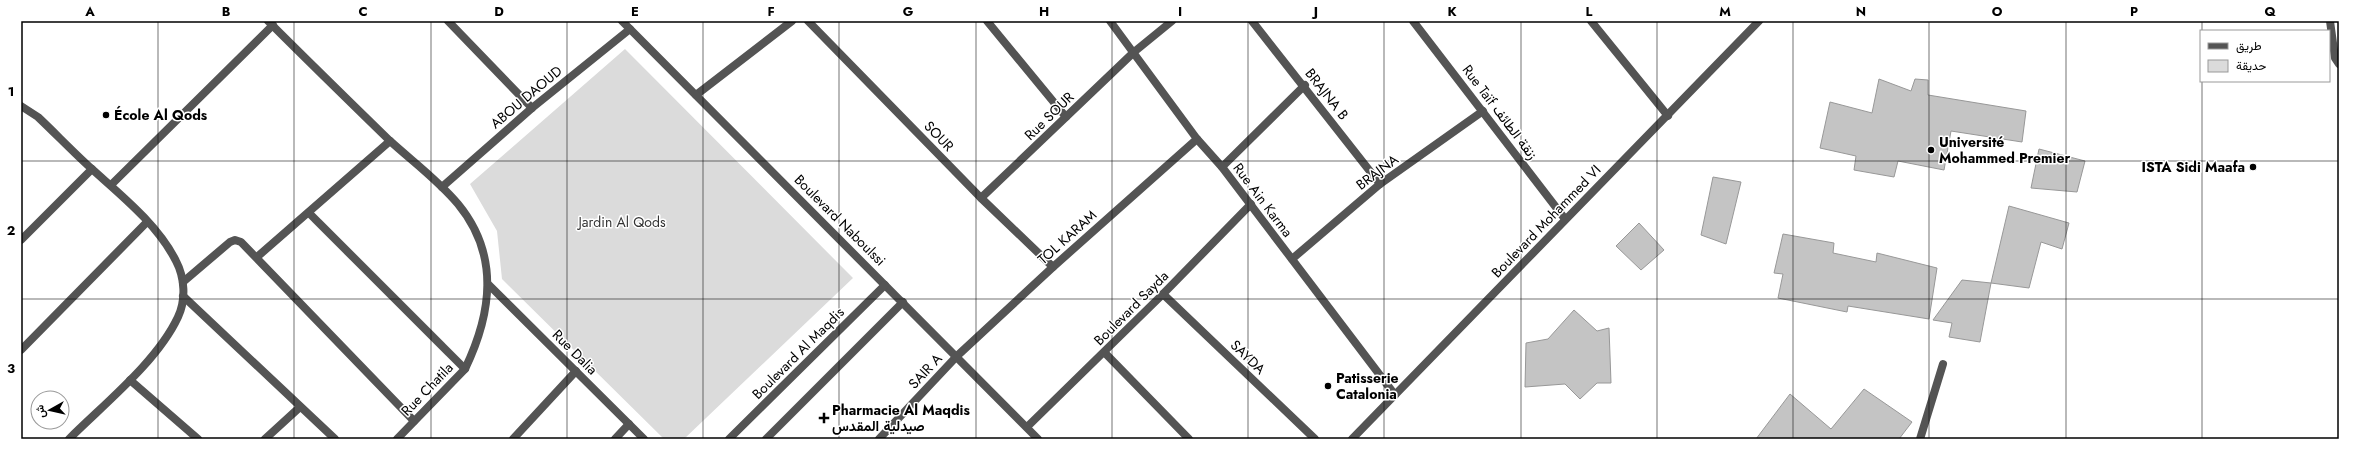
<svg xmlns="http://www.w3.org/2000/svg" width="2360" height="460" font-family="Jost,Vazirmatn,sans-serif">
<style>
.green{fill:#dbdbdb}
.building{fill:#c4c4c4;stroke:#989898}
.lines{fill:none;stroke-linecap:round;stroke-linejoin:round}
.service{stroke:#545454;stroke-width:8}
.minor{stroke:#545454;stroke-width:8}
.tertiary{stroke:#545454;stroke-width:8}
.grid{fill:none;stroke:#000;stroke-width:1;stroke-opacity:0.55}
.poi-dot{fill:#000;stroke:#fff;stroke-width:1.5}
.labels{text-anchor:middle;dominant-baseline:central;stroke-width:3;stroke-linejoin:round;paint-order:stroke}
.street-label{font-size:14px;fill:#000;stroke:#fff}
.poi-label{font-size:14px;font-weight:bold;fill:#000;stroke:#fff;text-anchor:start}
.park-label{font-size:14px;fill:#323232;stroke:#fff}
.neatline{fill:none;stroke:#000;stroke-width:1.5}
.grid-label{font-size:13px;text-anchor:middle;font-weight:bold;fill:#000}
</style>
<rect width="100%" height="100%" fill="#fff"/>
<path class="green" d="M625,49l228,229 -169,161h-20l-162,-160 -5,-48 -27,-47z"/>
<g class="building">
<path d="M1879,79l32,12 4,-12 13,1v15l98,16 -4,31 -71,-11 -7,39 -46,-9 -4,16 -40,-7 2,-14 -36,-8 10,-46 42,11z"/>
<path d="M2039,149l46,12 -8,31 -46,-4z"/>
<path d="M1713,177l28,5 -15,62 -25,-9z"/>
<path d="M2009,206l60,17 -7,26 -21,-7 -12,46 -38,-5z"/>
<path d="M1639,223l25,27 -23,20 -25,-24z"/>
<path d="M1783,234l51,9 -1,10 43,9 1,-9 60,15 -8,51 -81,-13 -1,6 -69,-14 5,-24 -9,-1z"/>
<path d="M1962,280l29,3 -11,59 -31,-5 3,-14 -19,-3z"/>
<path d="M1574,310l23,21 12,-3 2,55h-14l-17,16 -15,-15 -40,3 1,-44 22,-4z"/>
<path d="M1864,389l48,33 -13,17h-143l34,-45 41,35z"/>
</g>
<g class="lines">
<g class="service">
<path d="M2330,21l5,37 4,6"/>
<path d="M1920,439l23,-75"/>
</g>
<g class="minor">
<path d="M268,21c40,40 81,80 121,119 23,21 49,40 69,64 42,51 34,109 7,165l-68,70"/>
<path d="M448,21l84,87"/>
<path d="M808,21l173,177 72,69"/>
<path d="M987,21l79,96"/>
<path d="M1110,21l87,118 25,28 173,228"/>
<path d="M1252,21l128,163"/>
<path d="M1413,21l152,198"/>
<path d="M1591,21l77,95"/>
<path d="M696,95l96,-74"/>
<path d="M21,106l17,11c19,18 36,36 55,53 29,26 65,55 83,91 9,17 10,39 2,56 -21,45 -74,87 -109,122"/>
<path d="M1222,167l83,-82"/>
<path d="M111,185l162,-160"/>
<path d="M442,187l90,-79 98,-79"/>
<path d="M981,198l153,-146 38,-31"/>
<path d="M309,213l156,156"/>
<path d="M21,240l71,-71"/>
<path d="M257,257l133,-116"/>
<path d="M1292,259l88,-75 103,-73"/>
<path d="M183,282l47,-40 5,-2 6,2 173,179"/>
<path d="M488,284l156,155"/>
<path d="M1163,294l152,145"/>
<path d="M183,296l152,143"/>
<path d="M21,350l126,-128"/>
<path d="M1105,353l84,86"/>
<path d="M130,380l68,59"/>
<path d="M1027,427l136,-133 88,-90"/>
<path d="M265,439l35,-32"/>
<path d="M513,439l63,-68"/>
<path d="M615,439l14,-15"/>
<path d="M879,439l78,-83 96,-89 144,-128"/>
</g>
<g class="tertiary">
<path d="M622,21l416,418"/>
<path d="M729,439l156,-154"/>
<path d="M766,439l137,-137"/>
<path d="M1352,439l407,-418"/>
</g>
</g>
<path class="grid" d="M158,21v418M294,21v418M431,21v418M567,21v418M703,21v418M839,21v418M976,21v418M1112,21v418M1248,21v418M1384,21v418M1521,21v418M1657,21v418M1793,21v418M1929,21v418M2066,21v418M2202,21v10M2202,81v358M21,161h2318M21,299h2318"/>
<g class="poi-dot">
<circle cx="106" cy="115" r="4"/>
<circle cx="1931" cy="150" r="4"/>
<circle cx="2253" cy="167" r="4"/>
<circle cx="1328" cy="386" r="4"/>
<path d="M822 412h4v4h4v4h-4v4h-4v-4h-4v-4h4z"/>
</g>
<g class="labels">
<g class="street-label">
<text transform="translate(1327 94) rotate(52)">BRAJNA B</text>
<text transform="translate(526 97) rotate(-40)">ABOU DAOUD</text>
<text transform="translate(1500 112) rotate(53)">Rue Taïf زنقة الطائف</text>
<text transform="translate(1049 116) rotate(-44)">Rue SOUR</text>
<text transform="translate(939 136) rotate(46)">SOUR</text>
<text transform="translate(1377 172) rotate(-37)">BRAJNA</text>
<text transform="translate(1263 200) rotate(53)">Rue Ain Karma</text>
<text transform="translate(840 220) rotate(45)">Boulevard Naboulssi</text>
<text transform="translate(1546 221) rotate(-46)">Boulevard Mohammed VI</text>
<text transform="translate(1067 237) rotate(-42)">TOL KARAM</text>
<text transform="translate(1131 308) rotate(-45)">Boulevard Sayda</text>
<text transform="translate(575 352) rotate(45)">Rue Dalia</text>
<text transform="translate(798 353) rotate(-45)">Boulevard Al Maqdis</text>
<text transform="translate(1248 357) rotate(44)">SAYDA</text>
<text transform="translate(925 371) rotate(-47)">SAIR A</text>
<text transform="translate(427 389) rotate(-46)">Rue Chatila</text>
</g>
<g class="poi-label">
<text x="114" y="115">École Al Qods</text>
<text x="1939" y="142">Université<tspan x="1939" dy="16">Mohammed Premier</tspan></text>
<text x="2245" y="167" text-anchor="end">ISTA Sidi Maafa</text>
<text x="1336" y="378">Patisserie<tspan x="1336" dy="16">Catalonia</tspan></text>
<text x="832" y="410">Pharmacie Al Maqdis<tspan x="832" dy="16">صيدلية المقدس</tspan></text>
</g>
<g class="park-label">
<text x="622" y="222">Jardin Al Qods</text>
</g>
</g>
<rect width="2360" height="460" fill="none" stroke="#ffffff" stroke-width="44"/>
<rect x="2200" y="30" width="130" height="52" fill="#ffffff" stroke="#999999"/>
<rect x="2208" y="43" width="20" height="6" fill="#545454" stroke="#999999"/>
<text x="2236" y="50" font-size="12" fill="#000000">طريق</text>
<rect x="2208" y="60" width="20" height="12" fill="#dbdbdb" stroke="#999999"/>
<text x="2236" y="70" font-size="12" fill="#000000">حديقة</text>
<g transform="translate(50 410) rotate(262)"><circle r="19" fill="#ffffff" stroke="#999999"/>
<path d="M0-3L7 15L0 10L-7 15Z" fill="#000000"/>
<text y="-6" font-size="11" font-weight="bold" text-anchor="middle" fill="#000000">ش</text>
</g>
<rect x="22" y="22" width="2316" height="416" class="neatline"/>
<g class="grid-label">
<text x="90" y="16">A</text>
<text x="226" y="16">B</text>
<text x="363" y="16">C</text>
<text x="499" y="16">D</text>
<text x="635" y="16">E</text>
<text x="771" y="16">F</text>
<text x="908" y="16">G</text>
<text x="1044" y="16">H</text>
<text x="1180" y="16">I</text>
<text x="1316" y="16">J</text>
<text x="1452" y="16">K</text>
<text x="1589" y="16">L</text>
<text x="1725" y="16">M</text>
<text x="1861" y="16">N</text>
<text x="1997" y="16">O</text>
<text x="2134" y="16">P</text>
<text x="2270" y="16">Q</text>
<text x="11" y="96">1</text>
<text x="11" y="235">2</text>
<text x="11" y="373">3</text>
</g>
</svg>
